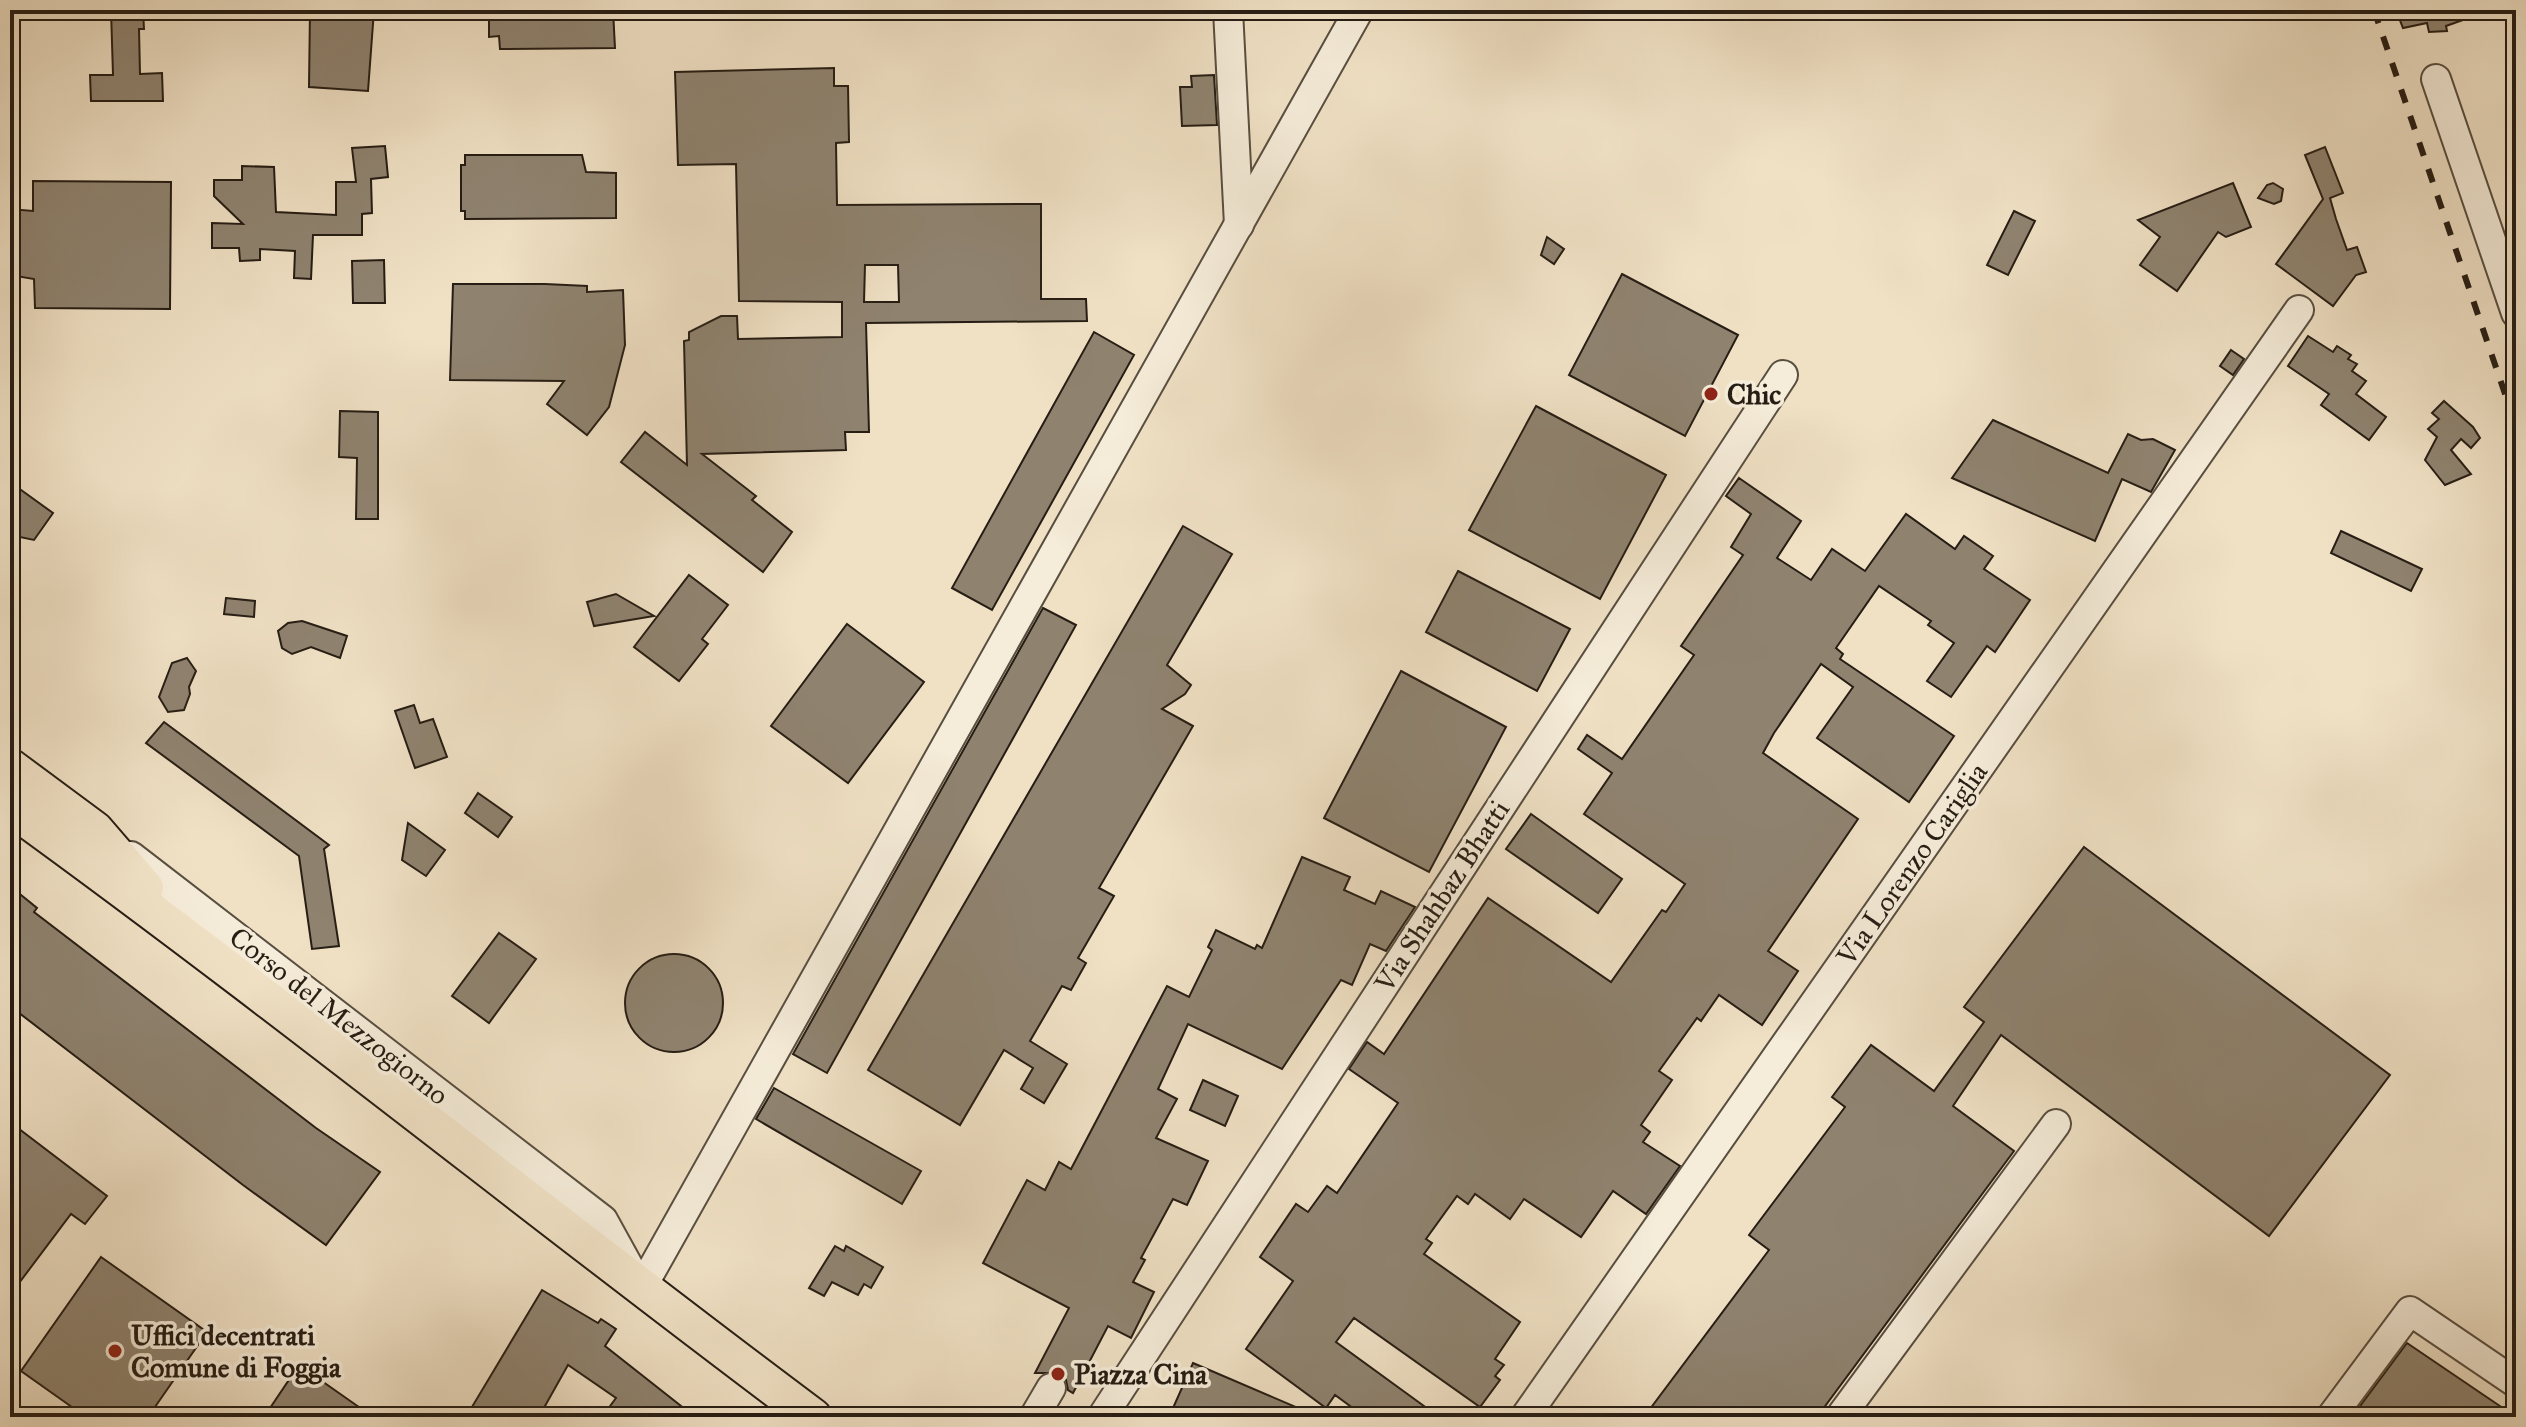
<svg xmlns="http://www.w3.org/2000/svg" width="2526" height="1427" font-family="'IM FELL Great Primer',serif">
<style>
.building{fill:#8f8370;stroke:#261d14;stroke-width:2;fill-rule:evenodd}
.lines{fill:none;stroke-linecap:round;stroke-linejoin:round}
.minor-casing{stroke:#584e40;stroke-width:32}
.major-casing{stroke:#261d14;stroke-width:40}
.minor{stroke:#f5ecd9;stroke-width:28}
.major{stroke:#f0e1c5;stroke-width:36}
.rail{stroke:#261d14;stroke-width:6;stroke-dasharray:14 14;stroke-linecap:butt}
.poi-dot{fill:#8f2418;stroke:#f5ecd9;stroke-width:3}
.labels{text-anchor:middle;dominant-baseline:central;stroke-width:7;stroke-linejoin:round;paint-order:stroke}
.poi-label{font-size:28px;font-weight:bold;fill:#261d14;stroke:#f5ecd9;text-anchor:start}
.street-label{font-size:28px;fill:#261d14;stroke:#f5ecd9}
</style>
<rect width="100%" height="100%" fill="#f0e1c5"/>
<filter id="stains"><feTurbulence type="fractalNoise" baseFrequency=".0025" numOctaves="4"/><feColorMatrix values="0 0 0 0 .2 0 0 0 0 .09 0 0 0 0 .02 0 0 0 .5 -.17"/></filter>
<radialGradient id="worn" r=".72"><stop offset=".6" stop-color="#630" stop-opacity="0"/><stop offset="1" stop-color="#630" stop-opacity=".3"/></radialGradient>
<g class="building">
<path d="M111,10h32l1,19h-5l1,45 22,-1 1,28h-72l-1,-26h23z"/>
<path d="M310,10h64l-6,81 -59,-4z"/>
<path d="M499,10h114l2,38 -115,1 -1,-13 -10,1v-24z"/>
<path d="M2396,10h86l1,3 -37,13 1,5 -18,1 -2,-9 -24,5z"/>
<path d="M834,68v18h14l1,56 -13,1 1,62 204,-1v95h45l1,22 -221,2 3,109h-24l1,18 -144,4 54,42 -4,4 40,32 -29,40 -142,-110 24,-30 42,33 -3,-124 5,-1v-8l32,-16h16l1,23 104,-2v-35l-103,-1 -3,-137 -58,1 -3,-93zM865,265h33l1,37h-35z"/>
<path d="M1214,75l3,50 -35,1 -2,-39h12l-1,-11z"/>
<path d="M385,146l3,31 -17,2 1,34 -10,1v21h-49l-2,44 -17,-1 1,-27 -35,-2v11l-20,1 -1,-13h-27v-25l31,1 -29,-28v-16h28v-14l32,1 2,45 60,3v-33h20l-4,-34z"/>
<path d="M2325,147l18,46 -13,5 6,21 11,31 10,-3 9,25 -10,3 -23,31 -57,-42 47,-65 -18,-44z"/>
<path d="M465,155h117l4,17 30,1v45l-151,1v-8h-4v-46h4z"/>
<path d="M33,181l138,1 -1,127 -135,-1 -1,-29 -24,-4v-66l23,2z"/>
<path d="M2233,183l18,44 -25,10 -8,-5 -41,59 -37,-26 20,-28 -22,-17z"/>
<path d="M2273,183l10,6 -2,12 -7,3 -16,-6 9,-13z"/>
<path d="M2014,211l21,10 -27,54 -21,-10z"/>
<path d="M1547,237l17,12 -10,15 -13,-9z"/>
<path d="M384,260l1,43h-32l-1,-42z"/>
<path d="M1622,274l116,61 -53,101 -116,-61z"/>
<path d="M453,284h92l42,2v6l36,-2 2,55 -16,62 -22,28 -40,-31 17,-23 -114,-1z"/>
<path d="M1094,332l40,23 -142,255 -40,-22z"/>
<path d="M2308,336l25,16 4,-6 14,9 -3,4 9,5 -5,7 14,10 -10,13 30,23 -17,23 -48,-35 8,-11 -41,-28z"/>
<path d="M2231,350l13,9 -11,16 -13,-9z"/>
<path d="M2444,401l29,26 7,11 -9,10 -10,-9 -10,11 20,24 -26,11 -20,-25 12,-23 -9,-8 11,-10 -7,-6z"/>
<path d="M1536,406l130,69 -66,124 -131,-69z"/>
<path d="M340,411l38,1v107h-22l1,-61 -18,-1z"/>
<path d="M1993,420l115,53 20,-39 13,6 12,-1 22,11 -24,42 -29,-13 -27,62 -143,-63z"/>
<path d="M1739,478l62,43 -24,37 34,22 21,-31 33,22 41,-57 49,35 9,-13 29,20 -9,13 46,31 -35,52 -8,-6 -36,51 -24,-16 27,-38 -26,-18 3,-4 -52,-35 -43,62 7,6 -3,5 114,77 -45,66 -92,-64 36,-51 -32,-23 -47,69 -11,20 95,66 -90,132 30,20 -36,54 -43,-30 -18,26 -4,-3 -38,53 13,9 -31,45 9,7 -7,10 37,24 -34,48 -33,-23 -32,46 -57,-38 -14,20 -35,-25 -7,10 -11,-8 -31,43 6,4 -8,11 96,68 -25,37 9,6 -9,11 5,4 -20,27 -126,-89 -18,24 103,75h-74l-30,-22 -9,13 -80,-59 47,-68 -33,-24 36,-53 12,8 19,-26 10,7 61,-90 -49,-34 18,-27 17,12 104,-156 123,84 51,-72 4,2 19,-28 -101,-70 28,-41 -34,-24 9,-14 35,24 72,-104 -13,-9 62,-91 -12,-8 20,-33 -25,-18z"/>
<path d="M10,482l43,31 -19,27 -24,-5z"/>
<path d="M1183,526l49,28 -65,111 24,20 -6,9 -23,15 31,17 -94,162 15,8 -36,62 8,5 -15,27 -9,-4 -32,55 37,23 -23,39 -23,-14 12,-21 -29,-18 -44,75 -92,-55z"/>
<path d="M2341,531l81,38 -11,22 -80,-38z"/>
<path d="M1458,571l112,58 -33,62 -111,-59z"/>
<path d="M689,575l39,30 -26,34 6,5 -29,37 -45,-34z"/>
<path d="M616,594l38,22 -60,10 -7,-24z"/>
<path d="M226,598l29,3 -1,16 -30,-3z"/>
<path d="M1043,608l33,17 -249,448 -34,-19z"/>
<path d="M302,621l45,15 -7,22 -29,-11 -19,7 -10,-6 -4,-17 10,-8z"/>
<path d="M847,624l77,58 -76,101 -77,-57z"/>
<path d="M187,658l9,13 -7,16 1,7 -6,16 -16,2 -9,-15 13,-34z"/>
<path d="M1401,671l105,56 -77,145 -105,-54z"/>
<path d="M414,705l6,18 13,-4 14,38 -32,11 -20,-57z"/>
<path d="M164,722l165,123 -5,4 15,97 -27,3 -13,-93 -153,-113z"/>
<path d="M478,793l34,24 -14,20 -33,-24z"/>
<path d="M1531,814l91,65 -24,34 -92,-64z"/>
<path d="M408,823l37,27 -19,26 -24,-16z"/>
<path d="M2084,847l306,228 -121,161 -268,-201 -48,71 61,45 -197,266h-173l125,-167 -20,-15 96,-128 -13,-10 39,-52 63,46 50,-69 -20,-15z"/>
<path d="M1302,857l48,20 -6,13 31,14 6,-13 34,16 -29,44 -16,-7 -18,41 -11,-5 -59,89 -94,-45 -30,65 19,10 -21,39 52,23 -21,44 -14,-6 -32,59 4,2 -12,22 21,10 -23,46 -23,-12 -35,67 -5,-3 -2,-10 -7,-7h-24l34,-65 -86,-45 44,-83 18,10 14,-28 12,7 96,-183 22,11 23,-47 -4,-3 8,-17 39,19 2,-4 5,3z"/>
<path d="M10,886l27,22 -3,4 282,216 64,44 -54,73 -83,-60 -233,-179z"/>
<path d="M499,933l37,26 -47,64 -37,-27z"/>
<circle cx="674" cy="1003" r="49"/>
<path d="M1203,1080l35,16 -13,30 -35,-16z"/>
<path d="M774,1088l147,83 -19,33 -146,-85z"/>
<path d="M10,1122l97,74 -22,28 -14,-10 -61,81z"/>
<path d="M835,1246l9,5 2,-5 37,21 -12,21 -7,-4 -6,11 -26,-13 -8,14 -15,-8z"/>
<path d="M101,1257l106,75 -59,85h-62l-65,-46z"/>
<path d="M542,1290l56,33 3,-4 15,10 -11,17 90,71h-93l14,-19 -48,-33 -23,41 2,11h-81z"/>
<path d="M2407,1343l109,74h-164z"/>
<path d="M1193,1363l126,54h-150z"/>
<path d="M299,1365l57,40 18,12h-110z"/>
</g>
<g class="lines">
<g class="minor-casing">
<g id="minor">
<path d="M1228,10l11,215"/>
<path d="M2436,79l80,234"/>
<path d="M131,856l472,364 32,58"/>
<path d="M641,1289l718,-1279"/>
<path d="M1034,1417l17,-29"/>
<path d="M1102,1417l681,-1042"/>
<path d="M1525,1417l774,-1107"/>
<path d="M1840,1417l216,-293"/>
<path d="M2331,1417l79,-106 106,72"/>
</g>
</g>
<g class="major-casing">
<g id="major">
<path d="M10,767l85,63 50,58"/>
<path d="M10,807c272,197 534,409 803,610"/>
</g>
</g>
<use href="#minor" class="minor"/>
<use href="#major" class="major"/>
<path class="rail" d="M2374,10l142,416"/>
</g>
<g class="poi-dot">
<circle cx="1711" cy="394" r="8"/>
<circle cx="115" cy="1351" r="8"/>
<circle cx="1058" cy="1374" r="8"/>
</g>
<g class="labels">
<g class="poi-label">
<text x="1727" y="394">Chic</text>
<text x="131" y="1335">Uffici decentrati<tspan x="131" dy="32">Comune di Foggia</tspan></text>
<text x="1074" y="1374">Piazza Cina</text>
</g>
<g class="street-label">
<text transform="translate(1912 864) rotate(-55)">Via Lorenzo Cariglia</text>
<text transform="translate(1442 896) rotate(-57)">Via Shahbaz Bhatti</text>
<text transform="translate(339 1016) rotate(38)">Corso del Mezzogiorno</text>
</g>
</g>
<rect width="2526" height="1427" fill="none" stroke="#f0e1c5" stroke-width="40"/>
<rect x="12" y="12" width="2502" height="1403" fill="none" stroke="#261d14" stroke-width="4"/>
<rect x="20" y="20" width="2486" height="1387" fill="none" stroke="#261d14" stroke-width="2"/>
<rect width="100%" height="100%" filter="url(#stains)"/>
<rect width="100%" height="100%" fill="url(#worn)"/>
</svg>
